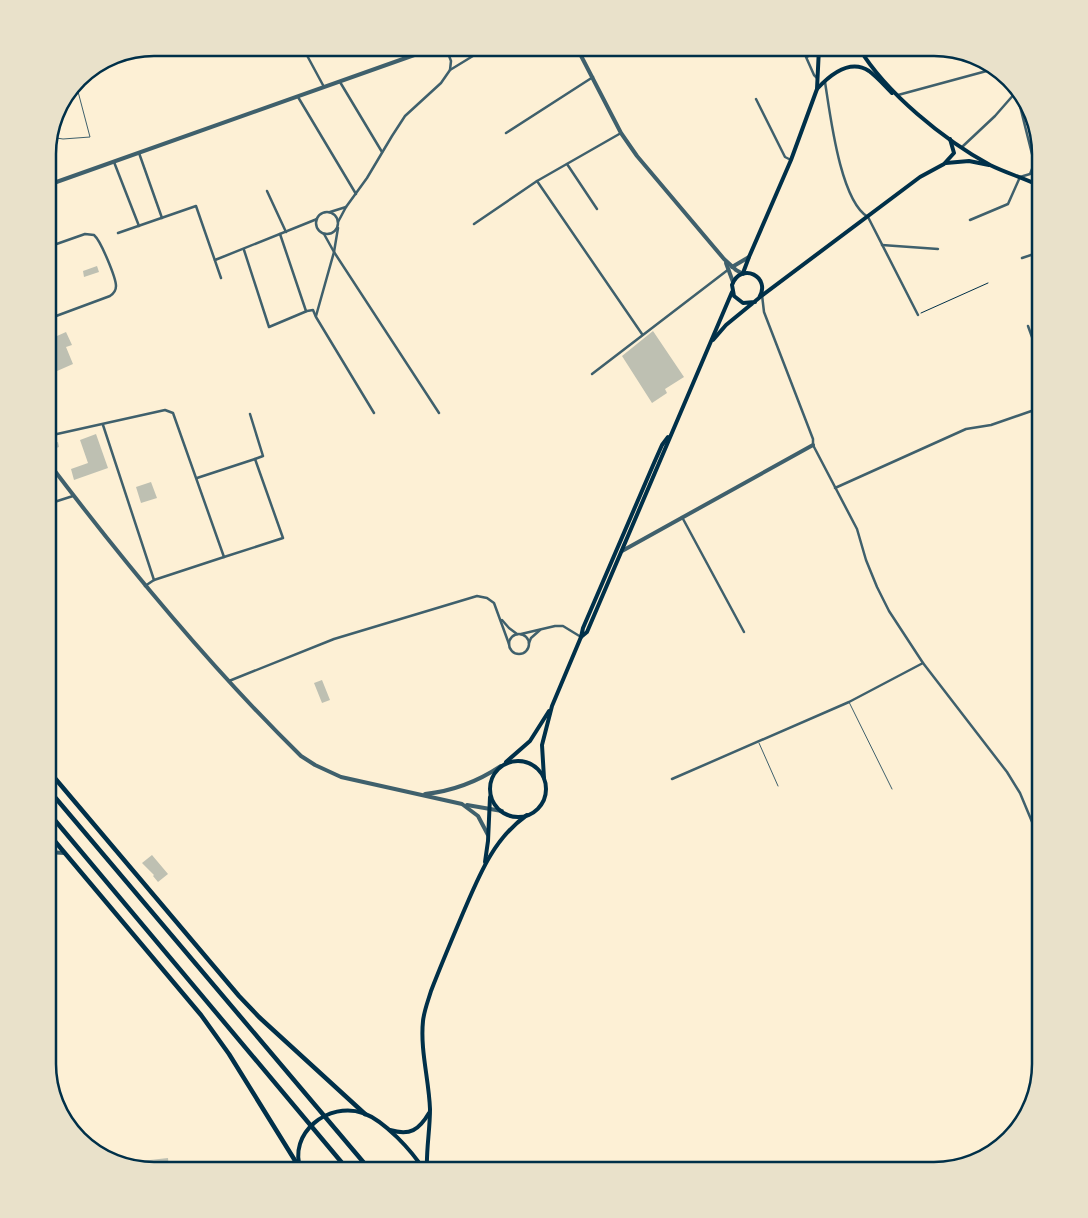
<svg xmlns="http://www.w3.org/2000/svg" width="1088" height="1218" font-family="'PT Sans Narrow',sans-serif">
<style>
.building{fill:#bec0b2}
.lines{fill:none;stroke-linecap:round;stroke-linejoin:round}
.path{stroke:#003049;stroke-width:1}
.service{stroke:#3f606c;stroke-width:1}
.minor{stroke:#3f606c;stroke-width:2.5}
.tertiary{stroke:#3f606c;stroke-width:4}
.secondary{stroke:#003049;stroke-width:4}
.trunk{stroke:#003049;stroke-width:4.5}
.rim{fill:none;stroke:#003049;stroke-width:2.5}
</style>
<rect width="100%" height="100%" fill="#fdf0d5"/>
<g class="building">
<path d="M97,266l2,6 -15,5 -1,-6z"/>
<path d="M653,331l31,46 -19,12 2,4 -15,10 -30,-47z"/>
<path d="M66,332l6,13 -6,2 7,17 -25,11v-35z"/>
<path d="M96,434l12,34 -34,12 -3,-11 17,-6 -8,-23z"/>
<path d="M58,442l1,5 -11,4v-6z"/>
<path d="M151,482l6,16 -16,5 -5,-16z"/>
<path d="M322,680l8,20 -8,3 -8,-20z"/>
<path d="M152,855l16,19 -10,8 -5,-6 1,-1 -12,-12z"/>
<path d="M48,907l4,18 -4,1z"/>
<path d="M168,1158l1,12h-15l-31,-7z"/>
</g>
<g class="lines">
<path class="path" d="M921,313l67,-30"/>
<g class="service">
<path d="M50,137l13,2 27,-2 -14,-53"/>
<path d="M849,702l43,87"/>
<path d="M759,743l19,43"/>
</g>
<g class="minor">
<path d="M303,48l21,39"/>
<path d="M446,48l5,13 -1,9"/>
<path d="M817,78l-3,-3 -8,-18 12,-5"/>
<path d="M340,82l42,70"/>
<path d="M825,82c5,31 15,119 43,135l50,98"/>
<path d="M1015,86l19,76 6,15"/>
<path d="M898,95l96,-26"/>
<path d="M298,97l58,97"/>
<path d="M756,99l29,58 6,3"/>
<path d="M506,133l87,-56"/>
<path d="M962,147l33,-31 21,-24 3,-1"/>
<path d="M139,153l23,65"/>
<path d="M114,162l25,64"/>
<path d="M567,164l30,45"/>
<path d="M1020,177l10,-3 4,-10"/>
<path d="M537,181l105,153"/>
<path d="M267,191l19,41"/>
<path d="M330,212l16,-5"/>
<circle cx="327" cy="223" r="11"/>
<path d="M970,220l38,-16 12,-27"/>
<path d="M338,222l8,-15 21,-29 25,-42 13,-20 36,-33 9,-13 36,-22"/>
<path d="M474,224l63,-43 84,-48"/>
<path d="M118,233l78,-27 25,72"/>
<path d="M280,234l26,77"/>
<path d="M324,234l10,18 105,161"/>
<path d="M882,245l56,4"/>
<path d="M244,250l25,77 38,-16 6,-1 3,7 58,96"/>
<path d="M1035,254l5,14"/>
<path d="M1022,258l18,-6"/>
<path d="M215,260l102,-41"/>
<path d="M762,295l2,17 49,127v6l44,84 9,31 11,27 12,24 34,52 84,109 13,21 20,48"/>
<path d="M316,316l18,-64 4,-24"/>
<path d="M48,319l62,-23c3,-2 6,-5 6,-10 0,-8 -15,-45 -22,-51l-9,-1 -37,13"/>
<path d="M1028,326l12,33"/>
<path d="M592,374l137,-105"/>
<path d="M250,414l13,42 -8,3"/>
<path d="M103,425l51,155"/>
<path d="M48,436l117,-26 8,3 51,144 -70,23 -9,6"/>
<path d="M197,478l58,-19 28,79 -59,19"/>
<path d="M835,488l131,-59 25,-4 49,-17"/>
<path d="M48,504l25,-8"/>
<path d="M682,517l62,115"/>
<path d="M502,620l7,8 8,6"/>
<path d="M521,634l34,-8h8l18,11"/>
<circle cx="519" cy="644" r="10"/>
<path d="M529,643l2,-5 9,-8"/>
<path d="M229,681l105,-42 143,-43 10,2 7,5 15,41"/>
<path d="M672,779l177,-77 74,-39"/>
</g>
<g class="tertiary">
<path d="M577,48l44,85 16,23 87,103 12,11 7,4"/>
<path d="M48,185l386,-137"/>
<path d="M726,263l7,19"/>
<path d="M732,267l17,-10"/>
<path d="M48,462c78,103 160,203 253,294l14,9 26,12 121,27 16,12 10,19"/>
<path d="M622,551l191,-106"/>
<path d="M425,794c29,-3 52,-12 76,-28"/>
<path d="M467,805l35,6"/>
<path d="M48,852l16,1"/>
</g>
<g class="secondary">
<path d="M859,48c27,45 85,92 131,117 16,8 34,13 50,21"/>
<path d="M817,89c12,-13 32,-31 52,-18 8,6 16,15 23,22"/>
<path d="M946,163l23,-2 20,4"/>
<path d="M743,273l6,-16 42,-97 26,-71 2,-41"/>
<path d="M760,297l160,-120 24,-13 10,-11 -4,-14"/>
<path d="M713,340l13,-15 33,-27c13,-21 -18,-37 -27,-13l2,11 9,7 12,-1"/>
<path d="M581,637l6,-5 145,-340"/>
<circle cx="518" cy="789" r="28"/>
<path d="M506,762l24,-21 19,-30"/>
<path d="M544,778l-2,-33 10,-39 29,-69 2,-9 71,-165 8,-18 6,-8"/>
<path d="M485,862l3,-21 2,-44"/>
<path d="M390,1130c20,6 29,0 39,-17"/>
<path d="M301,1170c-14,-37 28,-69 62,-57 22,8 49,38 61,57"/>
<path d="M427,1170c-1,-20 3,-40 3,-61 -1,-29 -10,-59 -7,-88 1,-10 5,-20 8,-30 10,-26 21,-52 32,-78 16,-37 30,-74 64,-98"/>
</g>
<g class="trunk">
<path d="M48,770l191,226 20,21 106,97"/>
<path d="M48,789l322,381"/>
<path d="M48,812l300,358"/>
<path d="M48,833l153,182 28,39 70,113"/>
</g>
</g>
<path d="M0 0H1088V1218H0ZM154 56H934A98 98 0 0 1 1032 154V1064A98 98 0 0 1 934 1162H154A98 98 0 0 1 56 1064V154A98 98 0 0 1 154 56Z" fill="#e9e1ca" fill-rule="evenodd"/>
<path class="rim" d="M154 56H934A98 98 0 0 1 1032 154V1064A98 98 0 0 1 934 1162H154A98 98 0 0 1 56 1064V154A98 98 0 0 1 154 56Z"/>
</svg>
